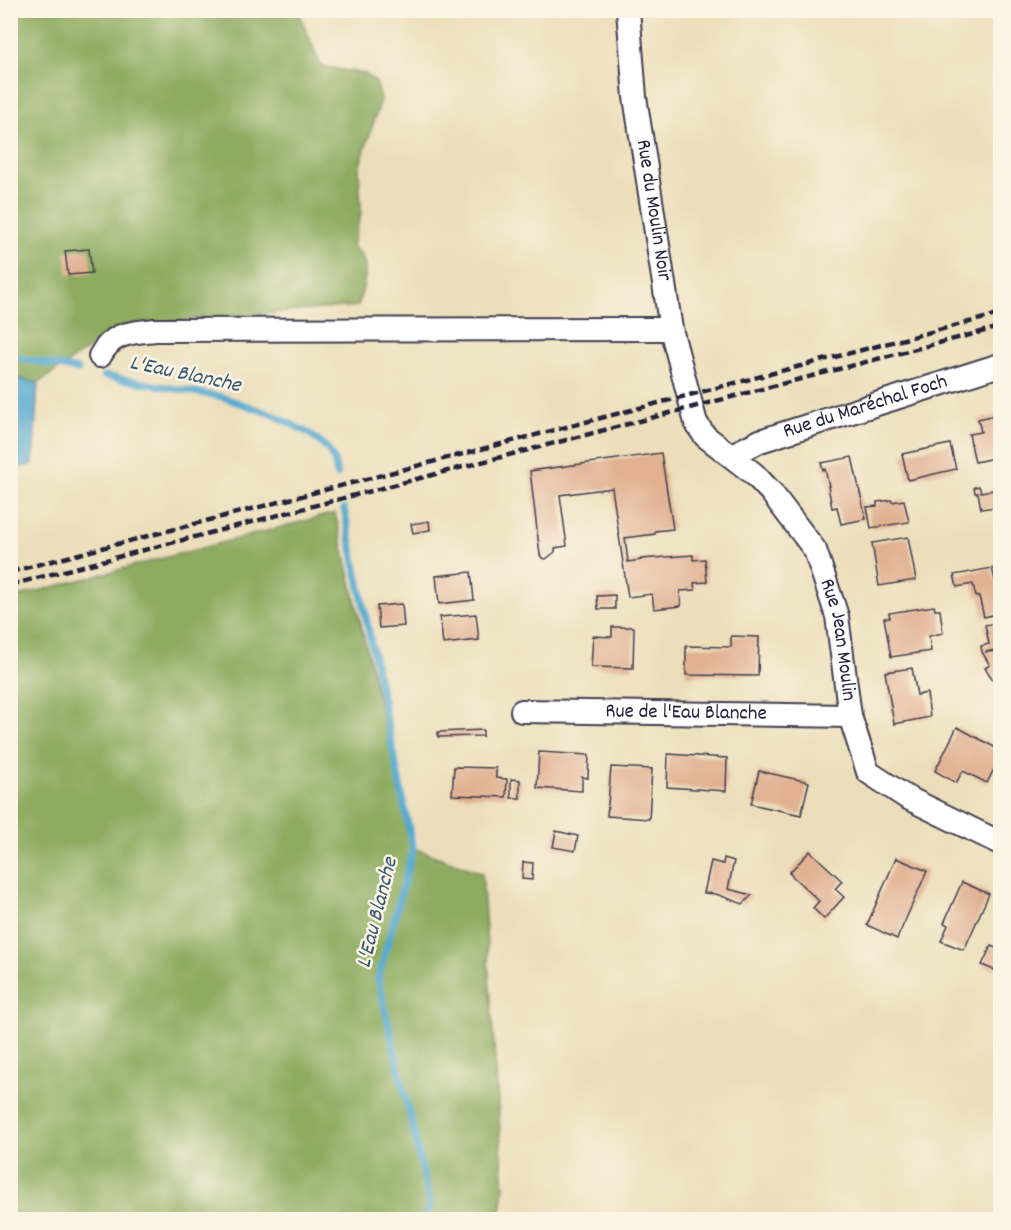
<svg xmlns="http://www.w3.org/2000/svg" width="1011" height="1230" font-family="Dekko,sans-serif">
<style>
.forest{fill:#8dac60;stroke:#58674e;stroke-width:1.5}
.water{fill:#52a8cf;stroke:#3a6585;stroke-width:1.5}
.lines{fill:none;stroke-linecap:round;stroke-linejoin:round}
.stream{stroke:#52a8cf;stroke-width:7}
.building{fill:#e1b192}
.minor-casing{stroke:#403e4e;stroke-width:26}
.minor{stroke:#fff;stroke-width:22}
.rail{stroke:#22223b;stroke-width:4.5;stroke-dasharray:9 4.5;stroke-linecap:butt}
.labels{text-anchor:middle;dominant-baseline:central;stroke-width:5;stroke-linejoin:round;paint-order:stroke}
.street-label{font-size:21px;fill:#22223b;stroke:#fcf5e5}
.water-label{font-size:22px;font-style:italic;fill:#355876;stroke:#fcf5e5}
</style>
<rect width="100%" height="100%" fill="#fcf5e5"/>
<filter id="ink" filterUnits="userSpaceOnUse"><feTurbulence type="fractalNoise" baseFrequency=".0167" numOctaves="2"/><feDisplacementMap in="SourceGraphic" scale="12" xChannelSelector="R" yChannelSelector="G"/><feConvolveMatrix kernelMatrix="1 2 1 2 8 2 1 2 1" color-interpolation-filters="sRGB"/></filter>
<filter id="wash" filterUnits="userSpaceOnUse"><feTurbulence type="fractalNoise" baseFrequency=".008" numOctaves="4" result="noise"/><feDisplacementMap in="SourceGraphic" scale="24" xChannelSelector="R" yChannelSelector="G"/><feGaussianBlur stdDeviation="1.35" result="paint"/><feColorMatrix in="noise" values="0 0 0 0 0 0 0 0 0 0 0 0 0 0 0 0 0 1.4 0 .05"/><feComposite in="paint" operator="in"/></filter>
<g filter="url(#wash)">
<rect width="100%" height="100%" fill="#ecdeba"/>
<g class="forest">
<path d="M11,11h287l23,55 44,8 11,8 5,17 -22,69 2,45 -9,34c3,2 6,4 8,7 11,12 2,38 -2,52l-235,19 -85,58 -27,-6z"/>
<path d="M335,513l78,335 69,25 22,316 -4,30h-489v-621z"/>
</g>
<path class="water" d="M11,377l27,6 -5,81 -22,6z"/>
<g class="lines">
<g class="stream">
<path d="M10,356l68,14"/>
<path d="M104,376l118,21 52,18 36,19 17,14 7,12 3,15"/>
<path d="M344,509l69,340 -35,130 52,224 -4,17"/>
</g>
</g>
<g id="blocks">
<g class="building">
<path d="M89,249l3,24 -24,2 -3,-24z"/>
<path d="M1000,414v52l-4,1 -2,-9 -19,4 -6,-28 12,-2 -3,-13z"/>
<path d="M950,444l6,25 -48,11 -6,-26z"/>
<path d="M661,453l12,76 -18,2v3l-30,4 3,24 13,-2v-1l52,-4v5l12,-1 2,23 -13,1 1,7 -15,1 1,15 -27,3 -2,-15 -24,3 -16,-109 -52,7 7,51 -12,2v4l-9,7 -4,-1 -2,-3 -10,-84z"/>
<path d="M852,457l14,62 -25,5 -4,-17 -5,1 -4,-22h1l-4,-17 -2,1 -2,-7z"/>
<path d="M979,486l2,6 12,-2 3,17 -15,2 -3,-16h-3l-1,-6z"/>
<path d="M892,500v2l12,-2 5,22 -38,6 -4,-21 10,-1v-4z"/>
<path d="M429,521l1,9 -17,3 -2,-9z"/>
<path d="M908,537l8,43 -37,6 -7,-43z"/>
<path d="M992,568l3,12 5,-1v34l-16,4 -5,-21 -3,1 -3,-13 -16,3 -3,-12z"/>
<path d="M471,572l3,28 -35,4 -3,-28z"/>
<path d="M615,595v14h-17l-1,-13z"/>
<path d="M402,604l2,22 -25,2 -2,-22z"/>
<path d="M934,606l1,4h5l3,23 -14,3 2,15 -40,6 -7,-39h6l-1,-5z"/>
<path d="M476,614l3,26 -36,4 -3,-27z"/>
<path d="M1000,622v27l-15,3 15,-1v39l-15,-22 5,-3 -8,-13 -1,-6 8,-2 -4,-19z"/>
<path d="M612,627h22l-1,41 -42,-1 2,-31 19,1z"/>
<path d="M731,636l28,1 -1,39 -72,-1v-29l45,1z"/>
<path d="M912,668l5,27 10,-2 3,24 -36,7 -9,-52z"/>
<path d="M957,727l43,23v7l-13,26 -24,-12 -7,12 -21,-12z"/>
<path d="M483,730v6l-45,1v-5z"/>
<path d="M539,752l50,3 -1,23 -6,-1v14l-45,-3z"/>
<path d="M668,754l59,4 -1,33 -59,-4z"/>
<path d="M454,767l42,1v10l11,1 -1,18 -54,-2z"/>
<path d="M611,767l41,2 -3,50 -42,-3z"/>
<path d="M759,771l50,11 -8,33 -50,-11z"/>
<path d="M511,779l9,1v18h-9z"/>
<path d="M556,831l22,5 -3,15 -22,-4z"/>
<path d="M810,851l32,30 -7,8 9,8 -20,22 -11,-11 6,-7 -30,-28z"/>
<path d="M724,858l10,3 -6,28 24,6 -9,9 -27,-10 -12,-1 7,-32 12,3z"/>
<path d="M896,858l31,13 -30,68 -30,-14z"/>
<path d="M523,862l10,1 -1,17 -10,-1z"/>
<path d="M962,882l27,12 -25,56 -23,-9 7,-16 -4,-2z"/>
<path d="M991,946l9,4v5l-6,15 -12,-5z"/>
</g>
</g>
</g>
<g filter="url(#ink)">
<use href="#blocks" fill-opacity="0" stroke="#403e4e" stroke-width="1.5"/>
<g class="lines">
<g class="minor-casing">
<g id="minor">
<path id="s1" d="M628,10l7,87 36,232 25,94 9,13 49,38 17,18 44,58 22,66 13,100 18,56 38,25 94,46"/>
<path d="M100,356c13,-24 30,-23 55,-26l516,-1"/>
<path id="s2" d="M732,455l28,-14 25,-8 215,-68"/>
<path id="s3" d="M522,711l328,5"/>
</g>
</g>
<use href="#minor" class="minor"/>
<g class="rail">
<path d="M10,572l990,-258"/>
<path d="M10,585l990,-258"/>
</g>
</g>
</g>
<g class="labels">
<g class="street-label">
<text stroke="none"><textPath href="#s1" startOffset="202">Rue du Moulin Noir</textPath></text>
<text stroke="none"><textPath href="#s2" startOffset="142">Rue du Maréchal Foch</textPath></text>
<text stroke="none"><textPath href="#s1" startOffset="688">Rue Jean Moulin</textPath></text>
<text stroke="none"><textPath href="#s3" startOffset="164">Rue de l'Eau Blanche</textPath></text>
</g>
<g class="water-label">
<text transform="translate(185 375) rotate(12)">L'Eau Blanche</text>
<text transform="translate(378 913) rotate(-76)">L'Eau Blanche</text>
</g>
</g>
<rect width="1011" height="1230" fill="none" stroke="#fcf5e5" stroke-width="36"/>
</svg>
